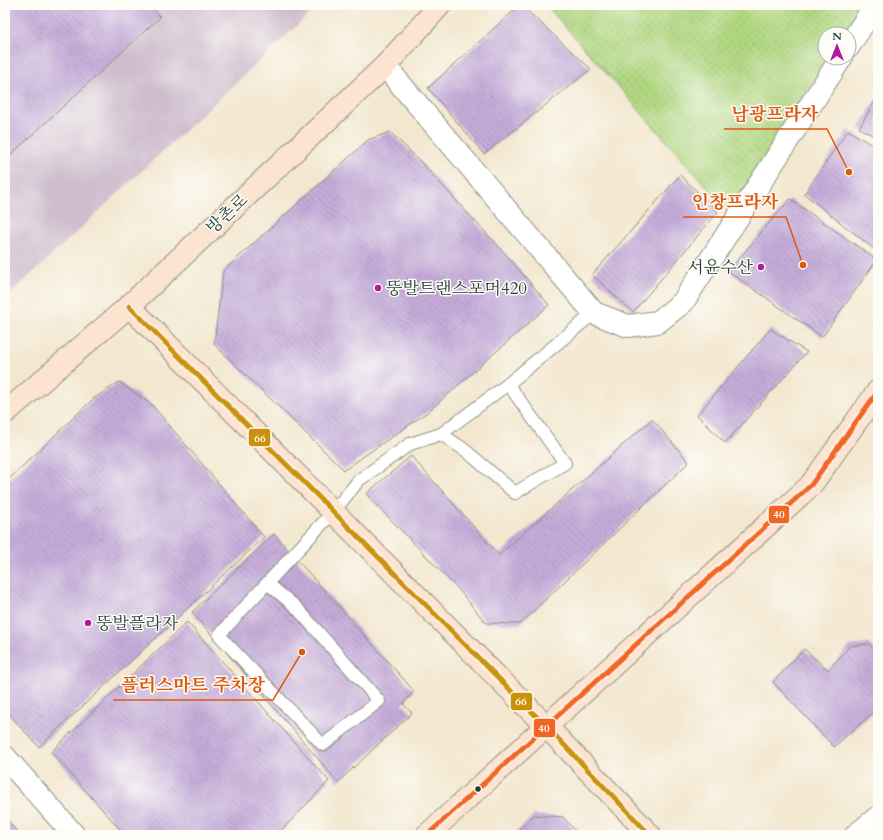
<svg xmlns="http://www.w3.org/2000/svg" width="883" height="840" font-family="Cardo,'Noto Serif KR',serif">
<style>
.industrial{fill:#cfbdce}
.park{fill:url(#park-dots);stroke:#688a5a}
.building{fill:url(#building-back-hatch)}
.lines{fill:none;stroke-linecap:round;stroke-linejoin:round}
.lane-casing{stroke:#899282;stroke-width:14}
.street-casing{stroke:#899282;stroke-width:24}
.secondary-casing{stroke:#899282;stroke-width:24}
.lane{stroke:#fff;stroke-width:12}
.street{stroke:#fff;stroke-width:22}
.secondary{stroke:#fde4d1;stroke-width:22}
.bus-1-casing{stroke:#fdfcf7;stroke-width:8}
.bus-2-casing{stroke:#fdfcf7;stroke-width:8}
.bus-1{stroke:#cc910a;stroke-width:5}
.bus-2{stroke:#f26522;stroke-width:5}
.poi-dot{fill:#b5179e;stroke:#fdfcf7;stroke-width:1.5}
.bus-dot{fill:#1f3d34;stroke:#fdfcf7;stroke-width:1.5}
.labels{text-anchor:middle;dominant-baseline:central;stroke-width:3;stroke-linejoin:round;paint-order:stroke}
.street-label{font-size:17px;fill:#1f3d34;stroke:#fdfcf7}
.poi-label{font-size:17px;fill:#1f3d34;stroke:#fdfcf7;text-anchor:start}
.leader{fill:none;stroke:#de580e;stroke-width:1.5}
.callout-dot{fill:#de580e;stroke:#fdfcf7;stroke-width:1.5}
.callout-label{font-size:18px;text-anchor:middle;font-weight:bold;fill:#de580e;stroke:#fdfcf7;stroke-width:3;stroke-linejoin:round;paint-order:stroke}
.line-badge{stroke:#fdfcf7;stroke-width:1.5}
.badge-label{font-size:11px;text-anchor:middle;font-weight:bold;fill:#fff}
</style>
<defs>
<pattern id="park-dots" width="8" height="8" patternUnits="userSpaceOnUse"><rect width="8" height="8" fill="#b0d781"/><path d="M2 2h.1M6 6h.1" fill="none" stroke="#97b970" stroke-width="1.8" stroke-linecap="round"/></pattern>
<pattern id="building-back-hatch" width="6" height="6" patternUnits="userSpaceOnUse"><rect width="6" height="6" fill="#c6acda"/><path d="M-1 5l2 2M0 0l6 6M5-1l2 2" fill="none" stroke="#a08db2"/></pattern>
</defs>
<rect width="100%" height="100%" fill="#fdfcf7"/>
<filter id="ink" filterUnits="userSpaceOnUse"><feTurbulence type="fractalNoise" baseFrequency=".025" numOctaves="2"/><feDisplacementMap in="SourceGraphic" scale="8" xChannelSelector="R" yChannelSelector="G"/><feConvolveMatrix kernelMatrix="1 2 1 2 8 2 1 2 1" color-interpolation-filters="sRGB"/></filter>
<filter id="wash" filterUnits="userSpaceOnUse"><feTurbulence type="fractalNoise" baseFrequency=".012" numOctaves="4" result="noise"/><feDisplacementMap in="SourceGraphic" scale="16" xChannelSelector="R" yChannelSelector="G"/><feGaussianBlur stdDeviation="0.9" result="paint"/><feColorMatrix in="noise" values="0 0 0 0 0 0 0 0 0 0 0 0 0 0 0 0 0 1.4 0 .05"/><feComposite in="paint" operator="in"/></filter>
<g filter="url(#wash)">
<rect width="100%" height="100%" fill="#f3e7cf"/>
<path class="industrial" d="M5,5h314l-314,294z"/>
<path class="park" d="M546,5h316l-19,29h-18v24h3l-98,155z"/>
<g id="blocks">
<g class="building">
<path d="M5,5h145l10,12 -155,143z"/>
<path d="M520,5h1l70,64 -107,85 -56,-66z"/>
<path d="M878,96v42l-19,-10z"/>
<path d="M848,130l30,19v103l-74,-58z"/>
<path d="M390,132l27,26 93,101 39,46 -120,106 -85,59 -130,-126 9,-73 145,-131z"/>
<path d="M680,175l38,37 -85,100 -41,-37z"/>
<path d="M790,199l87,61 -55,77 -94,-66z"/>
<path d="M770,329l37,23 -82,91 -28,-28z"/>
<path d="M119,382l33,23 112,132 -225,210 -34,-37v-227l88,-84z"/>
<path d="M652,419l37,43 -169,162 -34,-1 -27,-33 -93,-96 45,-38 88,99z"/>
<path d="M274,534l140,157 -11,13 9,9 -74,69 -146,-170z"/>
<path d="M187,622l142,159 -52,54h-152l-74,-83z"/>
<path d="M869,644l9,10v54l-44,39 -61,-65 31,-33 24,21 22,-24z"/>
<path d="M534,815l29,2 16,18h-66z"/>
<path d="M5,818l15,17h-15z"/>
</g>
</g>
</g>
<g filter="url(#ink)">
<use href="#blocks" fill-opacity="0" stroke="#899282" stroke-width="1"/>
<g class="lines">
<g class="lane-casing">
<g id="lane">
<path d="M441,434l67,-50"/>
<path d="M267,583l29,24 83,94 -56,44 -104,-110 114,-123 26,-32 51,-36 31,-10 24,16 50,43 50,-30 -57,-79 86,-71"/>
</g>
</g>
<g class="street-casing">
<g id="street">
<path d="M849,46l26,-41"/>
<path d="M385,66l209,247 34,13 30,-4 25,-20 158,-244"/>
<path d="M5,757l69,78"/>
<path d="M856,835l22,-18"/>
</g>
</g>
<g class="secondary-casing">
<g id="secondary">
<path d="M129,306l418,421 103,108"/>
<path d="M5,413l124,-107 256,-240 55,-61"/>
<path d="M427,835l384,-350 67,-94"/>
</g>
</g>
<use href="#lane" class="lane"/>
<use href="#street" class="street"/>
<use href="#secondary" class="secondary"/>
<g class="bus-1-casing">
<path id="bus-1" d="M129,306l418,421 103,108"/>
</g>
<g class="bus-2-casing">
<path id="bus-2" d="M427,835l384,-350 67,-94"/>
</g>
<use href="#bus-1" class="bus-1"/>
<use href="#bus-2" class="bus-2"/>
</g>
</g>
<g class="poi-dot">
<circle cx="761" cy="267" r="4"/>
<circle cx="378" cy="288" r="4"/>
<circle cx="88" cy="623" r="4"/>
</g>
<circle class="bus-dot" cx="478" cy="789" r="3.5"/>
<g class="labels">
<g class="street-label">
<text transform="translate(227 214) rotate(-43)">방촌로</text>
</g>
<g class="poi-label">
<text x="753" y="267" text-anchor="end">서윤수산</text>
<text x="386" y="288">뚱발트랜스포머420</text>
<text x="96" y="623">뚱발플라자</text>
</g>
</g>
<path class="leader" d="M849 172L827 129H724M803 265L786 217H683M302 652L273 700H113"/>
<g class="callout-dot">
<circle cx="849" cy="172" r="4"/>
<circle cx="803" cy="265" r="4"/>
<circle cx="302" cy="652" r="4"/>
</g>
<g class="callout-label">
<text x="775" y="120">남광프라자</text>
<text x="735" y="208">인창프라자</text>
<text x="193" y="691">플러스마트 주차장</text>
</g>
<g class="line-badge">
<rect x="248" y="428" width="23" height="19" rx="4" fill="#cc910a"/>
<rect x="768" y="505" width="22" height="19" rx="4" fill="#f26522"/>
<rect x="510" y="692" width="23" height="19" rx="4" fill="#cc910a"/>
<rect x="533" y="718" width="23" height="20" rx="4" fill="#f26522"/>
</g>
<g class="badge-label">
<text x="260" y="442">66</text>
<text x="779" y="518">40</text>
<text x="521" y="705">66</text>
<text x="544" y="732">40</text>
</g>
<rect width="883" height="840" fill="none" stroke="#fdfcf7" stroke-width="20"/>
<g transform="translate(837 46)"><circle r="19" fill="#fdfcf7" stroke="#a4b0a9"/>
<path d="M0-3L7 15L0 10L-7 15Z" fill="#b5179e"/>
<text y="-6" font-size="11" font-weight="bold" text-anchor="middle" fill="#1f3d34">N</text>
</g>
</svg>
